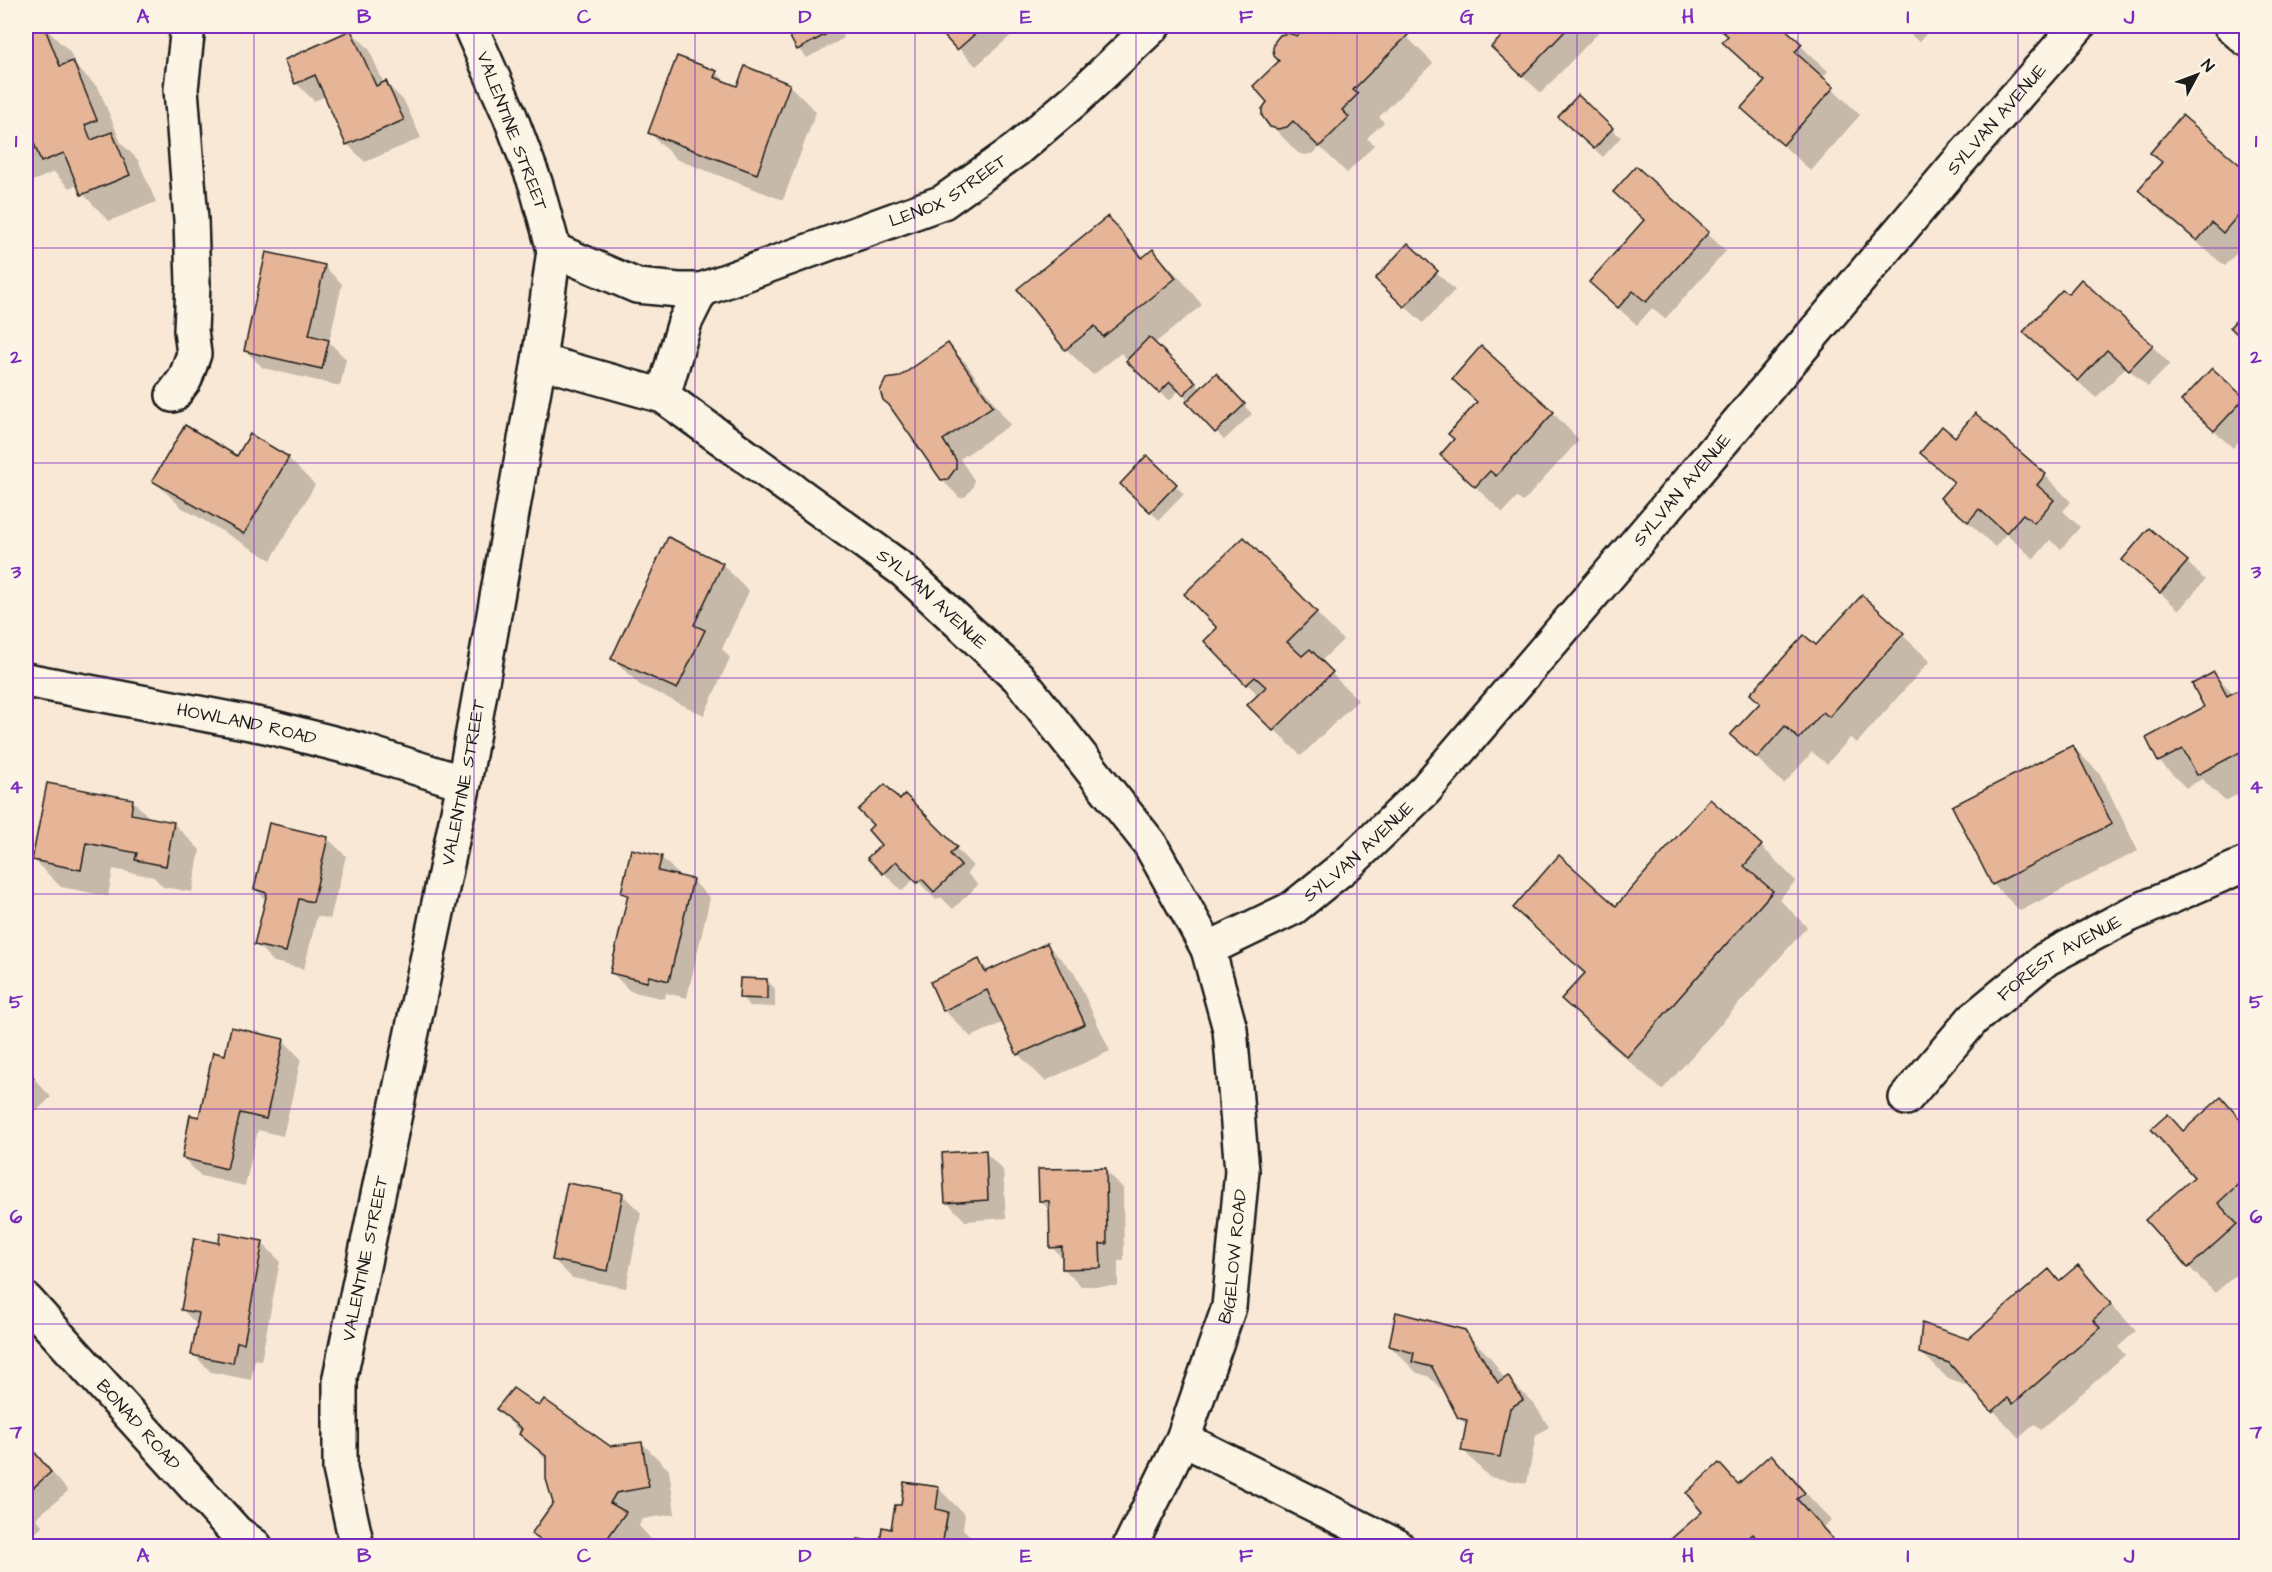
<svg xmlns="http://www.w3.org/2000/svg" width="2272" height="1572" font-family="'Architects Daughter',sans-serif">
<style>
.shadow{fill:#0003}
.building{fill:#e6b597;stroke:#1c1c1c;stroke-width:1.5}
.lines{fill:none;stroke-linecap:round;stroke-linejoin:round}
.minor-casing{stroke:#1c1c1c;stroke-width:38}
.minor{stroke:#fcf5e5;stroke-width:33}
.grid{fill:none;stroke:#7b2cbf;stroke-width:1.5;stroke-opacity:0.55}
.labels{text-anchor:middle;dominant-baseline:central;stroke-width:5;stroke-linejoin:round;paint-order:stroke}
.street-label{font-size:18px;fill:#1c1c1c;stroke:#fcf5e5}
.neatline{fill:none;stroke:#7b2cbf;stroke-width:2}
.grid-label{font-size:20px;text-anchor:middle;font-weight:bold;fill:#7b2cbf}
</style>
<rect width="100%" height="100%" fill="#f8e8d5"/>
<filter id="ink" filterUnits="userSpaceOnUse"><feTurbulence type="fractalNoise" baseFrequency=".0167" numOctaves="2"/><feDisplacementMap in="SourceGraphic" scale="12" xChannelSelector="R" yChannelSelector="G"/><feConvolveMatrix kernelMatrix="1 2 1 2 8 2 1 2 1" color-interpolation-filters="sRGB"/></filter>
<g filter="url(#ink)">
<g class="shadow">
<path d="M43,26l27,26 5,13 24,24 22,54 17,17 18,42 -47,19 -26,-27 -4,-10 -10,4 -15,-16 -28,12v-152z"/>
<path d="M786,26h51l7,12 -37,20 -9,-9z"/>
<path d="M937,26h85l-46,40z"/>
<path d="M1310,26h17l8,7 8,-7h53l37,37 -54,54 5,5 -17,16 7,7 -27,28 -27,-26 -6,6 -9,2 -7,-2 -32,-33 15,-59 16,-23z"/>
<path d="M1502,26h88l8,7 -57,60 -30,-28 -5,-30 -7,-6z"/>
<path d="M1716,26h63l49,45 -6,7 38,37 -49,56 -68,-63 23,-26 -42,-40 4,-5z"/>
<path d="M1901,26h32l-14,16z"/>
<path d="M351,31l18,18 15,35 2,-1 18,18 17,37 -56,24 -18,-18 -21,-48 -12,5 -18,-18z"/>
<path d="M716,72l12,12 10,4 51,-3 27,27 -33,88 -107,-41 -26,-26z"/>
<path d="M2182,117l64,55v83l-6,-6 -15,17 -58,-49 -27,-27 23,-26 -11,-12z"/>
<path d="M1568,126l44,3 9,8 -18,20z"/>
<path d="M1636,168l90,83 -61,68 -13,-11 -15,17 -28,-25 36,-79 -30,-29z"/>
<path d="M1108,218l37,40 8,-7 27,27 22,27 -48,39 47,45 23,-5 28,30 -28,26 -45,-50 -10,11 -48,-48 -28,22 -27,-26z"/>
<path d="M1408,246l47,44 -32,33 -28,-26z"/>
<path d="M324,266l18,18 -13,58 17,17 -6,27 -77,-18 -18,-18z"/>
<path d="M948,345l18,18 44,62 -50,34 14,21 -1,7 -7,9 -6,2 -18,-18 -42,-102z"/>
<path d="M2152,346l18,18 -22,23 -22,-20 -30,31 -53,-48z"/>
<path d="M2213,370l33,33v30l-13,15 -32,-29z"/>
<path d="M1454,379l99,34 26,27 -56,62 -6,-5 -14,16 -61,-58 14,-16 22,-36z"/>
<path d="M1955,439l90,36 26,27 -8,9 17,16 -19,22 -11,-9 -16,19 -28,-25 -11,13 -53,-49 12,-14 -32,-31z"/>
<path d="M237,458h51l27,27 -44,75 -90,-53 -27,-26z"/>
<path d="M1147,458l37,36 -25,26 -37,-36z"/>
<path d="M1243,539l100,101 -23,22 38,38 -57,56 -51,-51 9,-9 -53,-54 14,-14z"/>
<path d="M2124,560l63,2 18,18 -26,30z"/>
<path d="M722,564l27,27 -27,58 8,9 -26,57 -64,-30 -27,-26z"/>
<path d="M1862,597l68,64 -73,82 -7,-5 -23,26 -15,-12 -28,32 -52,-49z"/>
<path d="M2214,674l20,20 12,-6v102l-21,11 -23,-22 -16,9 -27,-27 47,-53z"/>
<path d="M2073,747l27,27 38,77 -118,60 -27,-27z"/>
<path d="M133,801l18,18 22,4 27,27 -8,42 -29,-5 -9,-10 -41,-8 -5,27 -47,-9 -27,-27z"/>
<path d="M900,801l23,13 50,52 -6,7 11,12 -25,24 -12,-12 -5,3 -21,-22 -13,13 -18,-18 -1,-28z"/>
<path d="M1711,801l50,45 35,35 -17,18 28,28 -145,163 -64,-56 -35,-35 22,-24 -70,-67h102z"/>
<path d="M327,838l19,18 -16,63 -13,-3 -13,53 -30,-7 -18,-18 10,-44 -11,-11z"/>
<path d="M661,857l18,18 -1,2 14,3 18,18 -23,100 -21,-5 -1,6 -35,-8 -18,-18 17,-74 -7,-6z"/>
<path d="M1047,945l27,27 36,79 -65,30 -26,-26 -15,-33 -33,15 -27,-27 35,-49 11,11z"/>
<path d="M767,980l8,9v18l-25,-1 -9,-9z"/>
<path d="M283,1040l18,19 -18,77 -25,-6 -13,56 -44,-10 -18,-18 17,-39z"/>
<path d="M26,1070l25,27 -25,24z"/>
<path d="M2221,1099l25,26v103l-2,2 2,3v33l-31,27 -26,-26 7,-90 -12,-45z"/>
<path d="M985,1152l18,18 3,48 -41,3 -18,-19z"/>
<path d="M1105,1170l18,18 1,73h-6v25h-37l-18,-18v-9l-11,-12 -1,-36 -11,-10z"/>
<path d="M568,1185l55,10 18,18 -15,75 -54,-10 -18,-18z"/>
<path d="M262,1243l18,18 -19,100 -6,-2 -4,21 -40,-8 -18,-18 5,-28 -16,-17 38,-64z"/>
<path d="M2077,1267l59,64 -18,16 7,8 -84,75 -6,-6 -16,14 -46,-50 -25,-9 -27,-27 48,-11 91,-58z"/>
<path d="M1464,1331l27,27 14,22 3,-2 27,27 14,22 -13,8 -9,48 -38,-6 -26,-27 5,-24 -9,-8 -14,-29 -5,-1 -12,-12 -11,-3 -27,-27z"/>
<path d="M498,1409h42l70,38 32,-4 27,27 6,44 -33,5 -3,7 13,14 -5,6h-101l-13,-13 22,-29 -8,-43z"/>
<path d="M26,1442l42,49 -32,27 7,8 -17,15z"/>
<path d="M1771,1456l60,64 -8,7 17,19h-174z"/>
<path d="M938,1488l27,27 -2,14 11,11 -1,6h-115l1,-5 22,4 11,-14 10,-24z"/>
</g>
<g class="building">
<path d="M38,26h6l16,40 13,-5 24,59 -12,5 6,15 21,-8 18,43 -49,20 -17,-42 -23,9 -7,-19 -8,3v-115z"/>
<path d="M784,26h50l2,3 -39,21z"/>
<path d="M935,26h49l-27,24z"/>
<path d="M1307,26h22l6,5 6,-5h57l10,9 -55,55 5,4 -16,16 7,7 -30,30 -26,-26 -6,6 -9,2 -8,-2 -8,-11v-7l5,-7 -14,-16 26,-25 -5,-5 -1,-8 2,-7 5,-6 8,-2 9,3z"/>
<path d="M1500,26h70l-48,50 -31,-29 13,-13 -7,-5z"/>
<path d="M1716,26h66l20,18 -7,8 39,35 -51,58 -42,-37 24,-27 -43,-39 6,-6z"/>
<path d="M351,30l25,56 10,-5 18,39 -58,25 -31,-70 -20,9 -11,-24z"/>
<path d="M677,56l40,15 -3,6 23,9 8,-20 45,18 -33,90 -109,-41z"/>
<path d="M1578,95l35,33 -19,21 -36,-32z"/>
<path d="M2182,115l64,55v36l-23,27 -11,-10 -15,18 -59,-51 24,-28 -12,-9z"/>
<path d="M1636,166l73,66 -63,70 -13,-11 -15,17 -29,-26 55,-62 -31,-28z"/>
<path d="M1108,216l34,42 11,-9 23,29 -73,59 -8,-11 -30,24 -48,-61z"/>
<path d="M1408,243l30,28 -34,36 -29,-28z"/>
<path d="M266,252l59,13 -16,70 20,5 -7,29 -78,-18z"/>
<path d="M2081,279l72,66 -24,25 -22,-20 -29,31 -55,-49 39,-42 6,4z"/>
<path d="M2246,310v33l-16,-16z"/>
<path d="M1149,337l47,45 -13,13 -13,-13 -11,11 -33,-32z"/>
<path d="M948,343l45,63 -50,34 13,20v8l-8,11 -7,1 -52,-75 -6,-5 -3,-9 6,-12 13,-2z"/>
<path d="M1481,346l73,66 -58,64 -6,-5 -15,16 -35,-32 14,-16 -6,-5 29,-32 -25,-23z"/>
<path d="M2212,368l33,30 -31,33 -33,-30z"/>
<path d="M1216,373l29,31 -30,29 -29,-31z"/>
<path d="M1975,413l71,61 -9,11 17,15 -20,23 -11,-9 -17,19 -27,-24 -11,13 -28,-24 14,-16 -34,-29 22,-27 13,11z"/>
<path d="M185,425l52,31 13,-22 39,23 -45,77 -92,-53z"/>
<path d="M1147,455l30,29 -27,28 -30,-28z"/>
<path d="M2149,528l39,33 -28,32 -38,-33z"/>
<path d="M668,537l55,26 -29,62 11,5 -28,59 -66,-30z"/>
<path d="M1244,537l73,75 -30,30 15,14 8,-7 23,23 -60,59 -26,-26 19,-18 -11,-10 -9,8 -42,-44 13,-13 -33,-34z"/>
<path d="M1862,595l42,38 -75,84 -6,-5 -24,27 -14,-13 -28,32 -27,-23 30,-32 -10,-9 54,-59 12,10z"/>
<path d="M2214,672l13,24 19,-10v63l-49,26 -14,-26 -25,13 -12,-24 58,-31 -12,-23z"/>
<path d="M2073,745l39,79 -120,61 -40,-79z"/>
<path d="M47,783l86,16 -2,15 43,8 -8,44 -31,-6 2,-7 -51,-10 -5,27 -49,-10z"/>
<path d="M885,784l15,16 5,-6 52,53 -7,7 11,12 -27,26 -12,-13 -5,4 -21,-22 -13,13 -16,-16 14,-13 -13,-15 5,-5 -15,-15z"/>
<path d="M1710,799l52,46 -18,21 29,25 -146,166 -66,-58 24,-26 -72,-65 46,-53 57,51z"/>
<path d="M269,823l59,14 -15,65 -14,-3 -13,53 -32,-7 13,-52 -13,-4z"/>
<path d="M631,849l31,7 -4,15 35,8 -24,102 -20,-5 -2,6 -37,-9 18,-78 -7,-2z"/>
<path d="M1047,943l38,81 -68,31 -30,-65 -44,21 -13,-29 49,-23 6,13z"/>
<path d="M740,978l27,1v20l-28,-1z"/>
<path d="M231,1027l53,12 -18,80 -26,-6 -13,56 -45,-11 8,-43 9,2 14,-65 12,3z"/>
<path d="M26,1069l8,9 -8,8z"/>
<path d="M2221,1097l25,29v51l-28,26 19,21 -49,44 -43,-48 49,-43 -43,-48 17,-15 15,17z"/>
<path d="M986,1150l2,50 -43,3 -3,-50z"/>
<path d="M1106,1168l1,76h-7l1,24 -39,1v-22l-12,1 -1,-47h-10l-1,-32z"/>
<path d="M567,1183l56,10 -15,78 -56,-11z"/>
<path d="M220,1233l43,8 -19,102 -7,-1 -4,21 -42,-8 8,-42 -18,-3 13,-72 25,5z"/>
<path d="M2078,1265l33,39 -18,16 7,8 -87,76 -5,-6 -16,14 -43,-49 -30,-10 3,-30 46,16 81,-70 10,12z"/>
<path d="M1396,1312l69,18 33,53 10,-7 15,24 -13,8 -10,49 -39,-6 6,-31 -9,-2 -26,-51 -20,-5 2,-9 -25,-7z"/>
<path d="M513,1388l26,18 5,-7 66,47 32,-4 7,45 -33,6 -6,10 16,9 -24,34h-52l-19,-12 22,-31 -7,-24v-23l-27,-22 3,-5 -26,-20z"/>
<path d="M26,1442l25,30 -25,22z"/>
<path d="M1771,1454l34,39 -8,6 42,47h-76l-10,-12 -14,12h-76l39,-34 -16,-19 33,-30 19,21z"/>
<path d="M904,1482l35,5 -3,22 12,3 -6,34h-85l1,-7 22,4 2,-16 9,2 4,-24h6z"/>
</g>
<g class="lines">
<g class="minor-casing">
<g id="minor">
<path d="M2231,26l15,13"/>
<path d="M554,250l83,36 42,4h22"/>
<path id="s1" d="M539,361l124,35 240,174 115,107 132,167 58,105 85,-41 57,-46 75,-72 230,-269 300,-355 123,-140"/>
<path d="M173,395l12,-16 9,-25 -3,-24 2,-46 -2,-64 -10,-131 7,-63"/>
<path id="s2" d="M663,396l22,-74 16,-32 242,-88 73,-52 60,-51 77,-73"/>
<path id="s3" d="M26,680l240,46 94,24 104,33"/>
<path id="s4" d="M1906,1098l67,-79 73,-60 83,-44 117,-51"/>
<path id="s5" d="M26,1300l210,232 19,14"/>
<path d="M1183,1439l214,107"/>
<path id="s6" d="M357,1546l-17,-77v-92l124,-594 75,-422 15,-111 -18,-65 -26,-69 -40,-90"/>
<path id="s7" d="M1130,1546l53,-107 46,-132 13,-136 -12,-142 -22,-80"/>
</g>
</g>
<use href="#minor" class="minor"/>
</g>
</g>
<path class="grid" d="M254,26v1520M474,26v1520M695,26v1520M915,26v1520M1136,26v1520M1357,26v1520M1577,26v1520M1798,26v1520M2018,26v1520M26,248h2220M26,463h2220M26,678h2220M26,894h2220M26,1109h2220M26,1324h2220"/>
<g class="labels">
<g class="street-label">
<text stroke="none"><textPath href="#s1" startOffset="2068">SYLVAN AVENUE</textPath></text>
<text transform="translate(512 131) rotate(69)">VALENTINE STREET</text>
<text stroke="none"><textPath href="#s2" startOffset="380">LENOX STREET</textPath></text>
<text stroke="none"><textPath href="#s1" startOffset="1582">SYLVAN AVENUE</textPath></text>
<text stroke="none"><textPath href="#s1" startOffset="466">SYLVAN AVENUE</textPath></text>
<text stroke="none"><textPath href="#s3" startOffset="225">HOWLAND ROAD</textPath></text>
<text stroke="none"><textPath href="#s6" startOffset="778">VALENTINE STREET</textPath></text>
<text stroke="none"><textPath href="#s1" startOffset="1096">SYLVAN AVENUE</textPath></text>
<text stroke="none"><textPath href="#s4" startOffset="210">FOREST AVENUE</textPath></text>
<text stroke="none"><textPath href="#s7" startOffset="310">BIGELOW ROAD</textPath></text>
<text stroke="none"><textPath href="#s6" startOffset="292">VALENTINE STREET</textPath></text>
<text stroke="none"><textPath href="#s5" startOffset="168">BONAD ROAD</textPath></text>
</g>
</g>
<rect width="2272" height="1572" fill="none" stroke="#fcf5e5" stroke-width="66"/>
<g transform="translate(2197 75) rotate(49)" stroke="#fcf5e5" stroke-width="4.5" paint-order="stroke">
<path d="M0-4.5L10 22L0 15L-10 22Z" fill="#1c1c1c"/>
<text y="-9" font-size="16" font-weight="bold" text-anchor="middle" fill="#1c1c1c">N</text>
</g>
<rect x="33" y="33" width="2206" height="1506" class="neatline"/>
<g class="grid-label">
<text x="143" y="23">A</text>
<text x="364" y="23">B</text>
<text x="584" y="23">C</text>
<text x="805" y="23">D</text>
<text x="1026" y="23">E</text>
<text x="1246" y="23">F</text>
<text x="1467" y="23">G</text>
<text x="1688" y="23">H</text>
<text x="1908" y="23">I</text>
<text x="2129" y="23">J</text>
<text x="16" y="147">1</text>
<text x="2256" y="147">1</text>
<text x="16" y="363">2</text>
<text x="2256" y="363">2</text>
<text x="16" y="578">3</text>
<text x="2256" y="578">3</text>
<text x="16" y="793">4</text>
<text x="2256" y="793">4</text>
<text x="16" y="1008">5</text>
<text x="2256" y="1008">5</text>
<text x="16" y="1223">6</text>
<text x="2256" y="1223">6</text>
<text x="16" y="1438">7</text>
<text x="2256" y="1438">7</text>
<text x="143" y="1562">A</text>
<text x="364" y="1562">B</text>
<text x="584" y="1562">C</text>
<text x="805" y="1562">D</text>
<text x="1026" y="1562">E</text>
<text x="1246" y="1562">F</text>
<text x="1467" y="1562">G</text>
<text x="1688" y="1562">H</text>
<text x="1908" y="1562">I</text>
<text x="2129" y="1562">J</text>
</g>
</svg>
